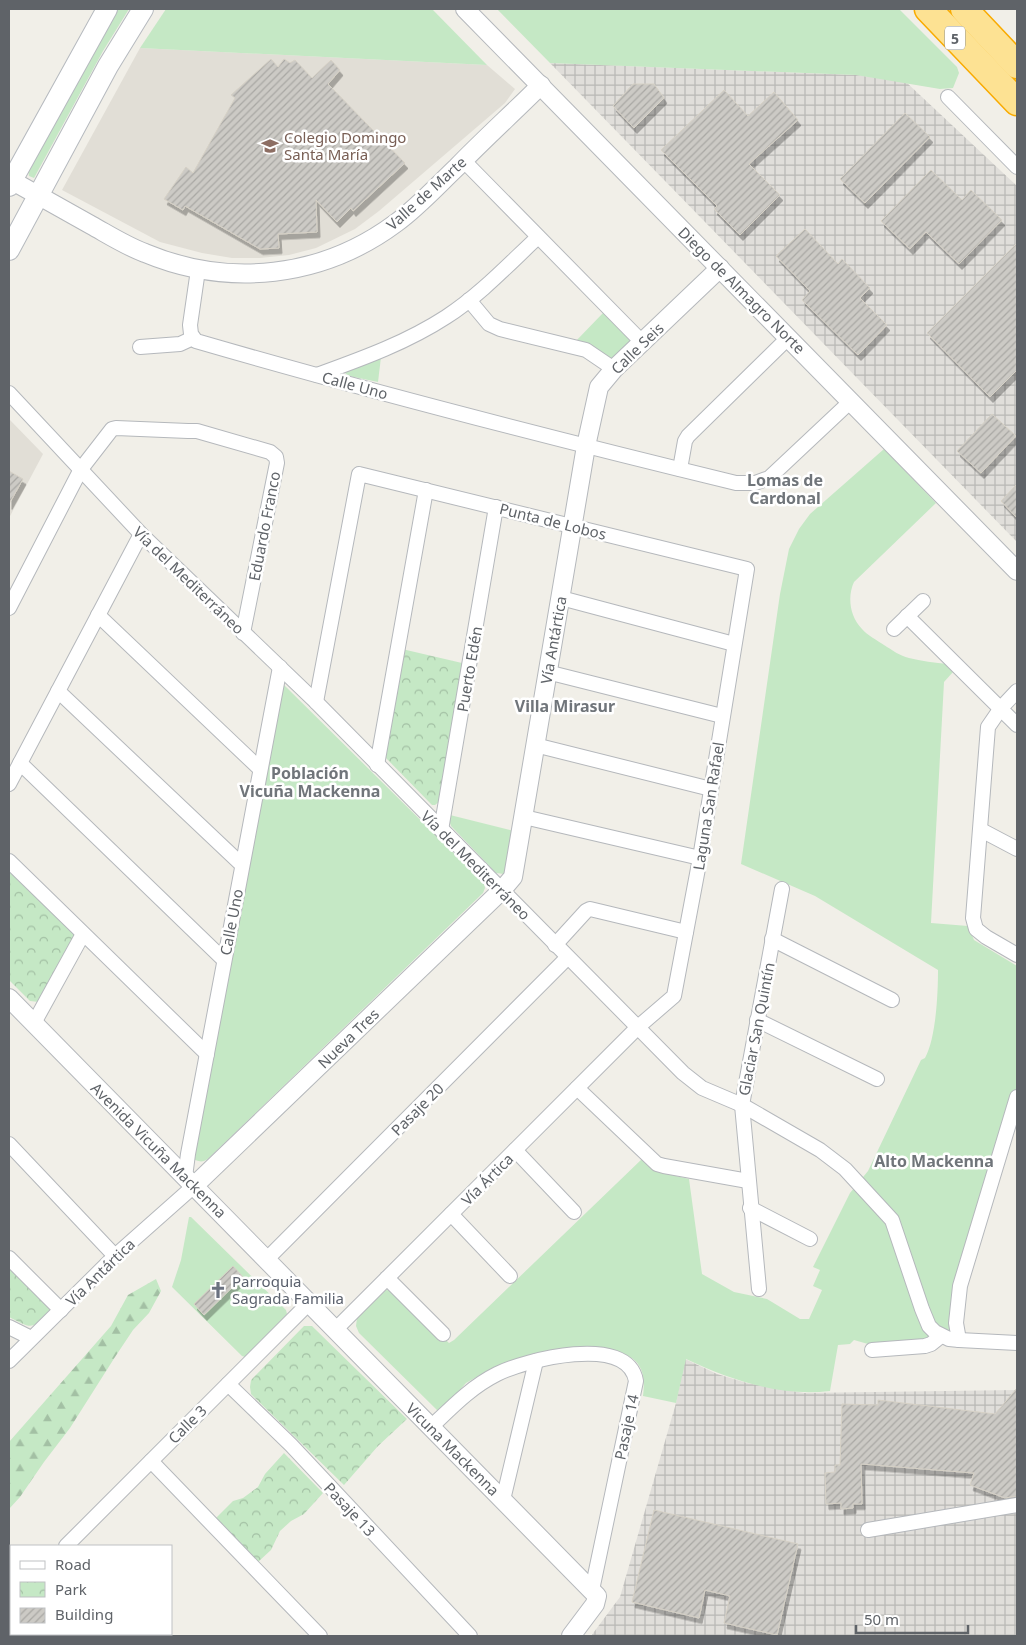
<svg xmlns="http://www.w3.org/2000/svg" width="1026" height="1645" font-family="'Noto Sans',sans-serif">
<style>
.industrial{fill:url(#industrial-grid)}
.education{fill:#e1ded6}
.green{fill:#c5e8c5}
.forest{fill:url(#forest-firs)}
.park{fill:url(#park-crowns)}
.building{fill:url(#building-hatch);stroke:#d6d1c6;filter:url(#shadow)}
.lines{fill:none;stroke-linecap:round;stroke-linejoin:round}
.minor-casing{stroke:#b5b8bc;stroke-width:16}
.tertiary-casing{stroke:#b5b8bc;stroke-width:20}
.secondary-casing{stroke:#b6babf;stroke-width:22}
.motorway-casing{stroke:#f9ab00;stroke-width:29}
.minor{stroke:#fff;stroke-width:14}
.tertiary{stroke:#fff;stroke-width:18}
.secondary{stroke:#fff;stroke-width:20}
.motorway{stroke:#fde293;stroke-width:26}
.labels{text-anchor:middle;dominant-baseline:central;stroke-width:5;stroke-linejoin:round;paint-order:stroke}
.shield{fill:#fff;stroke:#8f9295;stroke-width:1}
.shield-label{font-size:14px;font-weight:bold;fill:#5f6368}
.education-label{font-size:15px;fill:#785e54;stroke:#fff;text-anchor:start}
.street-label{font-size:15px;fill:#5f6368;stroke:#fff}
.worship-label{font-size:15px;fill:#5b616d;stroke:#fff;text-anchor:start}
.neighbourhood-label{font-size:16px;font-weight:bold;fill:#70757a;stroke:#fff}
</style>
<defs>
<pattern id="industrial-grid" width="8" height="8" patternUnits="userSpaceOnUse" patternTransform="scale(1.25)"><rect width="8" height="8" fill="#e0deda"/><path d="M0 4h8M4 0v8" fill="none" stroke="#b9b8b5"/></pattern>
<pattern id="forest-firs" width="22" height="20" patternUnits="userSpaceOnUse" patternTransform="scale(1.25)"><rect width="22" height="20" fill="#c5e8c5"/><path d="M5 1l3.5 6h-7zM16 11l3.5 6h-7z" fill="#a3c0a4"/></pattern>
<pattern id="park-crowns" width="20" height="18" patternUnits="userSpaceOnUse" patternTransform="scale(1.25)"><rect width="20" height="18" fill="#c5e8c5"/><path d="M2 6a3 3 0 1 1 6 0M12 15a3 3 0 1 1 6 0" fill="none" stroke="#a3c0a4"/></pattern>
<pattern id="building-hatch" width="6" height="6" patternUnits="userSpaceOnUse" patternTransform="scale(1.25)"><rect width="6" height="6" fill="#cccac5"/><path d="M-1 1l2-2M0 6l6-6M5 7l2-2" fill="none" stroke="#a9a8a4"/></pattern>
<filter id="shadow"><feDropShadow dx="3" dy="5.5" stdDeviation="0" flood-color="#0004"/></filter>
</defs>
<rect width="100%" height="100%" fill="#f1efe8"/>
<g class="industrial">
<path d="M550,63l306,12 50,7 111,104v356z"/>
<path d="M685,1359l32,15 30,9 57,10 213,-3v246h-426l29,-39 56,-194z"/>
</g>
<g class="education">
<path d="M140,48l347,17 28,24 -10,14 -126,108 -24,18 -39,19 -27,7 -29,3h-28l-30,-5 -42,-11 -98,-52z"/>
<path d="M9,419l34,35 -34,64z"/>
</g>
<g class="green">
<path d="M118,9h11l-26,42 -69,127 -5,-2 -1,-6 74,-138z"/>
<path d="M166,9h266l55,56 -347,-17z"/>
<path d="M497,9h402l58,58 2,6 -6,15 -13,1 -84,-14 -306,-12z"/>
<path d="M603,313l29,26 -20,22 -16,-12 -21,-7z"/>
<path d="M381,357l-3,25 -29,-6 -4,-3v-2z"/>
<path d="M884,449l52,54 -82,79c-7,15 -4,35 8,47 6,7 15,11 22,16 8,5 16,11 25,13 12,3 26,5 39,6l5,8 -9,10 -13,241 37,3 6,14 43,26v123l-36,113 -26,134 -87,11v-3l-14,-4 -4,4 -12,1 -8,46c-50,6 -99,-11 -144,-32l-10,44 -33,-7c3,-24 -2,-38 -26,-44l-94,6 -14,4 -15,5 -28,16 -21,24 -7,4 -79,-78 -3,-7 1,-8 29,-28 8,1 55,52 5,-3 189,-182 20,15 26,6 13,95 32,18 33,7 33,20h9l13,-29 -9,-4 7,-16 -7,-3 37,-74 18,-22 53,-111 4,-2c11,-20 13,-64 13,-88l-123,-74 -74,-32 39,-270 9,-45 10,-20 11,-15z"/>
<path d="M283,684l201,199 1,5 -2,5 -271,262c-6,6 -9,8 -17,5v-7z"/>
<path d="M450,815l64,16 -7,40 -3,3 -8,-1 -45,-47 -2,-6z"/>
<path d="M189,1217h2l95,93 1,4 -42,43 -3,-1 -70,-69 9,-27z"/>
</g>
<path class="forest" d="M156,1279l5,12 -12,22 -16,17 -18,27 -45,71 -26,34 -24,35 -11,12v-67l102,-116 17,-31z"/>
<g class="park">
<path d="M402,649l60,14 -22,138 -5,4h-3l-47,-48v-3z"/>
<path d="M9,864l65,68v7l-35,63 -9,-1 -21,-21z"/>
<path d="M9,1262l41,41v9c-20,18 -17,17 -41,5z"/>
<path d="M304,1326h8l3,3 92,90 -29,27 -34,39 -93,-91 -1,-7 1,-7z"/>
<path d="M284,1453l39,40 -19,21 -13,7 -11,10 -9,19 -13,12 -43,-43 18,-18 10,-3 15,-11 7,-13z"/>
</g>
<g class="building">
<path d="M271,59l7,8 6,-8 6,4 5,-3 17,18 19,-18 9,10 -12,14 77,79 -52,48 -2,-3 -14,14 -21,-22 1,32 -39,2 1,14 -19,1 -75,-43 -2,4 -19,-11 22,-32 7,6 42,-75 -4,-3z"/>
<path d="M633,84h21l10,14 -30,30 -21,-22z"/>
<path d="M724,90l24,26 26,-24 24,28 -49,44 31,31 -40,40 -26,-26 3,-3 -56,-56z"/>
<path d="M905,113l25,24 -65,66 -25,-24z"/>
<path d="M931,170l31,30 9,-10 31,30 -43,44 -33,-32 -16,17 -29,-28z"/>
<path d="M805,229l33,35 4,-5 28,29 -10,10 27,27 -29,30 -56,-55 8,-9 -34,-35z"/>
<path d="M1017,243v127l-27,27 -63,-64z"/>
<path d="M992,414l24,22 -35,37 -24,-22z"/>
<path d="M9,471l14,8 -14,25z"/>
<path d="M1017,484v34l-16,-17z"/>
<path d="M233,1266l10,11 -39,38 -10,-11z"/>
<path d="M1017,1388v108l-12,2 -35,-13 4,-12 -113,-9 1,40h-9v4l-12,1v-6l-15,1 -1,-31 10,-1v-7h5l2,-61 36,1v-5l117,14z"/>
<path d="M654,1510l144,34 -21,91 -53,-12 6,-27 -25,-6 -6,28 -67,-16z"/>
</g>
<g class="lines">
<g class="minor-casing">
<g id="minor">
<path d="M948,97l69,70"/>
<path d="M463,160l179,182"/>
<path d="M198,270l-8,55 1,9 5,7c179,52 359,98 540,142h19l14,-5 82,-77"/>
<path d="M469,300l20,24 11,5 86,21 28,19"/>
<path d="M140,347l40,-3 13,-6"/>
<path d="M317,375c44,-16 89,-32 129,-58 34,-22 63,-53 92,-80"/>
<path d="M9,393l132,141 175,168 367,371 19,15 40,17 78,45 25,19 47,51 30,89 7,17 6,6 14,7 10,1 58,3"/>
<path d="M680,469l5,-28 3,-5 101,-99"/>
<path d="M561,598l173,46"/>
<path d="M9,608l72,-139 31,-40 4,-1 72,3h9l73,21 6,5 1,6 -34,170"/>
<path d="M98,615l162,154"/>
<path d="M907,616l110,109"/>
<path d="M894,629l29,-28"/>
<path d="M547,672l175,44"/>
<path d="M58,691l184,174"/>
<path d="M1017,691l-16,17 -13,19 -15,191 3,11 10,8 31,18"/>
<path d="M316,702l43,-228 388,95 -47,289 -26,138 -36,31 -303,303"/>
<path d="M535,745l176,44"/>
<path d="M20,763l204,197"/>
<path d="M377,765l49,-275"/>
<path d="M9,784l132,-250"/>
<path d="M524,817l176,41"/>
<path d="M441,830l55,-323"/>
<path d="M981,830l36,19"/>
<path d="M9,861l198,193"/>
<path d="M772,939l120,61"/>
<path d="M555,945l31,-34 4,-2 96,23"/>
<path d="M757,1020l120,59"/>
<path d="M34,1023l49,-89"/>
<path d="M577,1088l80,76 7,2 84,15"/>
<path d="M9,1144l106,112"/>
<path d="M515,1150l59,62"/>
<path d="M185,1177l3,-23 92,-487"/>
<path d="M750,1208l60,31"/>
<path d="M451,1214l59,62"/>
<path d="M9,1258l52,52"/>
<path d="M266,1260l301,-302"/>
<path d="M387,1278l56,56"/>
<path d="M759,1289l-17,-184 40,-216"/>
<path d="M9,1327l22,11"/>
<path d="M959,1340l-3,-17 4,-37 57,-189"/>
<path d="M872,1350l53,-4 6,-2 10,-8"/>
<path d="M9,1361l106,-105 79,-70"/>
<path d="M228,1384l63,61 179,191"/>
<path d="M431,1427c21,-20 40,-40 66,-53 28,-14 131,-41 139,7l-44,209"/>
<path d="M151,1461l169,175"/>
<path d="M503,1500l33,-139"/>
<path d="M868,1530l149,-25"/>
<path d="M66,1546l243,-243"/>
<path d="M9,1606l2,-3"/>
<path d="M155,1634l2,2"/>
<path d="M120,1636l3,-2"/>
</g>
</g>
<g class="tertiary-casing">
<g id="tertiary">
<path d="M465,9l552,562"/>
<path d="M9,179c27,15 55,31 82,46 18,10 35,21 54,28 84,35 177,25 251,-30 22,-16 41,-37 61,-56 27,-28 56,-54 84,-82"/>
<path d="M9,998l588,598 -2,8 -24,32"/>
<path d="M194,1186l308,-296 11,-13 73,-431 13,-59 15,-18 106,-101"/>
</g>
</g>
<g class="secondary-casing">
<g id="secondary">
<path d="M9,186l98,-177"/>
<path d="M9,250l99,-184 35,-57"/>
</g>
</g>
<g class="motorway-casing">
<g id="motorway">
<path d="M928,9l89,93"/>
<path d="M964,9l53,56"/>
</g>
</g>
<use href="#minor" class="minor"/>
<use href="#tertiary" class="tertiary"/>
<use href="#secondary" class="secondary"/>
<use href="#motorway" class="motorway"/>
</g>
<defs>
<g id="school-bare" transform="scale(1.35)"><path d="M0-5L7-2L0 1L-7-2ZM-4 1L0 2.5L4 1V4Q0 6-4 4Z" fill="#8d6e63" stroke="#fff" stroke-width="2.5" paint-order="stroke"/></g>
<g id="church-bare" transform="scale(1.35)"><path d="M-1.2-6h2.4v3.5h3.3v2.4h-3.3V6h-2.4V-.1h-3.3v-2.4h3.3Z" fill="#6b7280" stroke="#fff" stroke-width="2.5" paint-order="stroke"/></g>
</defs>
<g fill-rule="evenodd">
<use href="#school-bare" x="270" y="146"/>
<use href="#church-bare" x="218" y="1290"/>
</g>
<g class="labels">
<rect class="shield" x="945" y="26.5" width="20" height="23" rx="4"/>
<g class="shield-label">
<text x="955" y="38">5</text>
</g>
<g class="education-label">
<text x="284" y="137">Colegio Domingo<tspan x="284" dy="17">Santa María</tspan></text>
</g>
<g class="street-label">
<text transform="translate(426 193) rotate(-42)">Valle de Marte</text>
<text transform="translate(742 290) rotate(45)">Diego de Almagro Norte</text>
<text transform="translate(637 348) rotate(-44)">Calle Seis</text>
<text transform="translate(355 385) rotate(15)">Calle Uno</text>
<text transform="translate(553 521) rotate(14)">Punta de Lobos</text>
<text transform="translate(264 526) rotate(-79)">Eduardo Franco</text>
<text transform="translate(189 580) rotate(44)">Vía del Mediterráneo</text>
<text transform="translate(553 640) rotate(-80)">Vía Antártica</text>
<text transform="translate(469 669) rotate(-80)">Puerto Edén</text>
<text transform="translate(708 806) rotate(-81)">Laguna San Rafael</text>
<text transform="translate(476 865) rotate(45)">Vía del Mediterráneo</text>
<text transform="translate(231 922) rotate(-79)">Calle Uno</text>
<text transform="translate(756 1029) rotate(-79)">Glaciar San Quintín</text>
<text transform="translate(348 1038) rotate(-44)">Nueva Tres</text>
<text transform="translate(417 1109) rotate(-45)">Pasaje 20</text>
<text transform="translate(159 1150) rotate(45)">Avenida Vicuña Mackenna</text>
<text transform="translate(487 1179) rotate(-45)">Vía Ártica</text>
<text transform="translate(100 1272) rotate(-44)">Vía Antártica</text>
<text transform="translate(187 1424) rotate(-45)">Calle 3</text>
<text transform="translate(626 1427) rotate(-78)">Pasaje 14</text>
<text transform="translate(453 1449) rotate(45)">Vicuna Mackenna</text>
<text transform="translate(350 1509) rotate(47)">Pasaje 13</text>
</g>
<g class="worship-label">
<text x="232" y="1281">Parroquia<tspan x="232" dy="17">Sagrada Familia</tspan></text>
</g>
<g class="neighbourhood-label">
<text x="785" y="480">Lomas de<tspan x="785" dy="18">Cardonal</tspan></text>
<text x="565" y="706">Villa Mirasur</text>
<text x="310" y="773">Población<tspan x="310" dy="18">Vicuña Mackenna</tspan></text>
<text x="934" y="1161">Alto Mackenna</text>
</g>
</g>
<rect width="1026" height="1645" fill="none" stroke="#5f6368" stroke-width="20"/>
<rect x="10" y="1545" width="162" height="90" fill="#ffffff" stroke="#bfc1c3"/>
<rect x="20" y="1561" width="25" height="8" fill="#ffffff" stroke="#bfc1c3"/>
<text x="55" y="1570" font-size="15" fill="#5f6368">Road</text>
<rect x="20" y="1582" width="25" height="15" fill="url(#park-crowns)" stroke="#bfc1c3"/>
<text x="55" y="1595" font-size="15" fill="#5f6368">Park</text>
<rect x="20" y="1608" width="25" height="15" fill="url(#building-hatch)" stroke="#bfc1c3"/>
<text x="55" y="1620" font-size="15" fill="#5f6368">Building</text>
<path d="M856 1625v8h112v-8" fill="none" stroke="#5f6368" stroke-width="2.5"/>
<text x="864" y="1625" font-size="15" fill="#5f6368" stroke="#ffffff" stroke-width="4" paint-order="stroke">50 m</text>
</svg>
